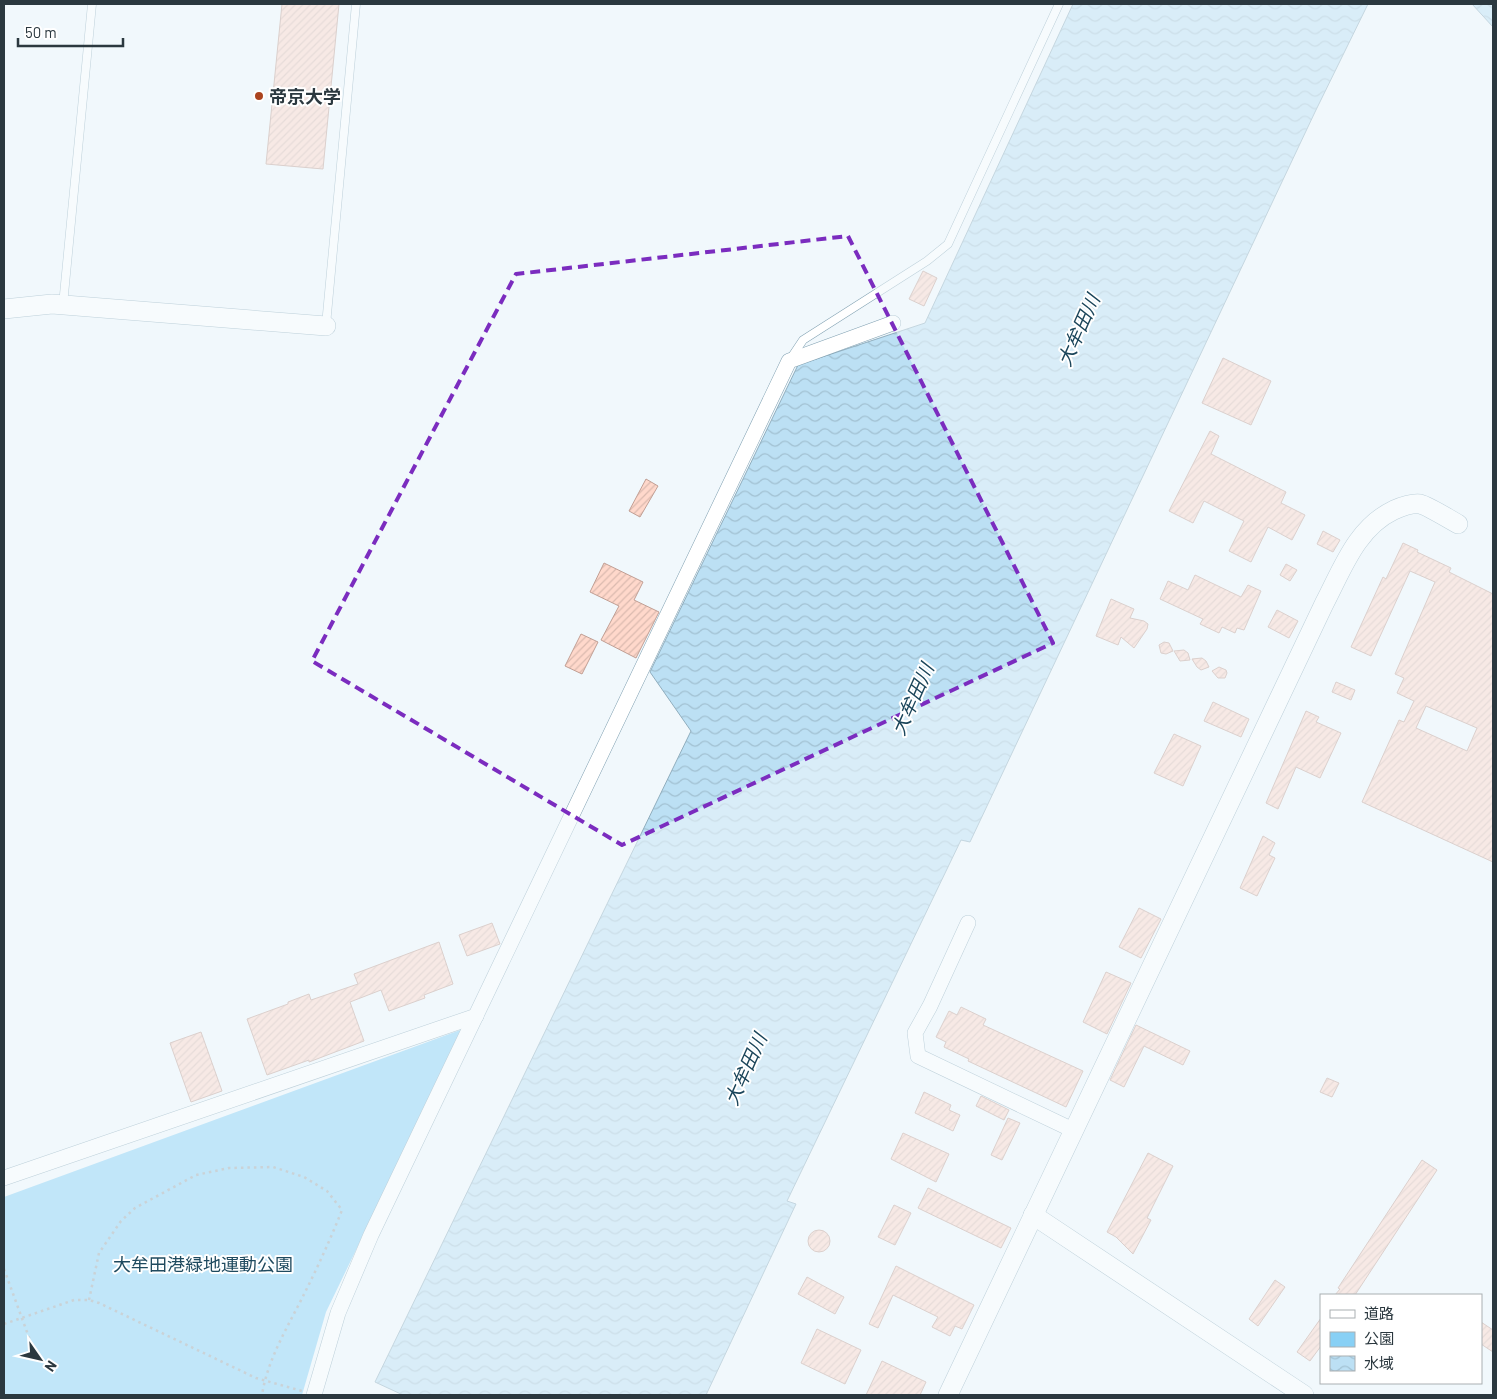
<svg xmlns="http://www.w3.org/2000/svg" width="1497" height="1399" font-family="Barlow,'Noto Sans JP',sans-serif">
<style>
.green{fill:#88d0f5}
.water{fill:url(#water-waves);stroke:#90aebe}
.building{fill:url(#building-hatch);stroke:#c19f94;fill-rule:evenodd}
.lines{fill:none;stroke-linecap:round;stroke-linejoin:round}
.service-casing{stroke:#81a1b2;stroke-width:9}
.minor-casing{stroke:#81a1b2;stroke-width:16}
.tertiary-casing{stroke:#81a1b2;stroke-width:20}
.path{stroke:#9ba5aa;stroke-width:2.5;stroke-dasharray:2.5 4;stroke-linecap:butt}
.service{stroke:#fff;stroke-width:8}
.minor{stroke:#fff;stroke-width:15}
.tertiary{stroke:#fff;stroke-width:19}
.marked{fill:none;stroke:#7b2cbf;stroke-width:4;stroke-dasharray:10 6;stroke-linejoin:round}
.poi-dot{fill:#ab441f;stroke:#fff;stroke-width:2}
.labels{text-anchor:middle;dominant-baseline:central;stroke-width:4;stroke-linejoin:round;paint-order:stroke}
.poi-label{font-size:18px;font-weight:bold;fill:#2b383f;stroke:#fff;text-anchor:start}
.park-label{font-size:18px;fill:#1f4a5f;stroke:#fff}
.water-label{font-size:19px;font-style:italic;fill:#1a455a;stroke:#fff}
</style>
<defs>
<pattern id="water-waves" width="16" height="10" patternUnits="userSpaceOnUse" patternTransform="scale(1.25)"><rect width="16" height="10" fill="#bce0f4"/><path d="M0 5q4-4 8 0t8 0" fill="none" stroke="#a2c1d2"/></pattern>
<pattern id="building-hatch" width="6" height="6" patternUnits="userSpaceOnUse" patternTransform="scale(1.25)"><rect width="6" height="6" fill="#ffd8cb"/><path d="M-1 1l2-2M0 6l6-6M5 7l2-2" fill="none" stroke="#dbbaaf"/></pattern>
</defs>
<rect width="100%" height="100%" fill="#f1f8fc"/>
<path class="green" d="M463,1029l-137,283 -24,83h-298v-198z"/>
<g class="water">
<path d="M1073,4h295l-53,108 -345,730 -9,-2 -174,361 9,3 -90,191h-303l-28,-13 316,-651 -41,-59 148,-307 127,-42z"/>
<path d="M1472,4h21v23z"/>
</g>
<g class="building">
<path d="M282,4h57l-16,165 -57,-5z"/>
<path d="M923,271l14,7 -13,28 -15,-7z"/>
<path d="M1223,358l48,23 -20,44 -49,-22z"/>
<path d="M1210,431l9,5 -8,18 75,38 -5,11 24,12 -13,25 -24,-13 -17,35 -22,-11 15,-30 -40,-20 -11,22 -24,-12z"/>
<path d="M646,479l12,7 -18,31 -11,-6z"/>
<path d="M1323,531l17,9 -7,12 -16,-8z"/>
<path d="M1403,543l15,7 -1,2 34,16 -2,4 44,22v268l-131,-60 37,-82 5,2 10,-21 -17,-8 7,-15 -9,-4 40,-92 -25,-11 -39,85 -20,-9 32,-70 3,2zM1426,706l51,22 -10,23 -51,-23z"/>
<path d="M604,563l39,19 -9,18 25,12 -23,46 -35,-18 18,-34 -29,-14z"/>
<path d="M1286,564l11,6 -7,11 -10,-6z"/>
<path d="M1195,575l46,22 7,-12 13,6 -17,39 -7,-2 -2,5 -13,-6 -3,6 -19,-9 3,-5 -43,-20 8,-18 20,9z"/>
<path d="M1111,599l23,10 -4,9 14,3 4,3 -1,5 -13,19 -13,-11 -3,8 -22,-9z"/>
<path d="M1277,610l21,11 -9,17 -21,-11z"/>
<path d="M581,634l17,8 -16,32 -17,-8z"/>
<path d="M1164,642l5,1 4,8 -7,3 -5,-1 -2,-8z"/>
<path d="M1184,650l4,3 2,7 -10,1 -6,-10z"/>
<path d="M1202,658l4,3 3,6 -8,3 -4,-3 -5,-8z"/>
<path d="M1219,667l7,3 1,3 -2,5h-7l-6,-7z"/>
<path d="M1336,682l19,8 -4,10 -19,-8z"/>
<path d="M1213,702l36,17 -8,18 -37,-16z"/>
<path d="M1306,711l13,6 -3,5 25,11 -21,45 -24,-11 -18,42 -12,-6z"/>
<path d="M1174,734l27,12 -18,40 -29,-13z"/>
<path d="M1263,836l12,7 -6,12 6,3 -18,38 -17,-8z"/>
<path d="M1139,908l22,11 -20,39 -22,-11z"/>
<path d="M492,923l8,21 -33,12 -8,-21z"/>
<path d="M439,942l14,42 -29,11 1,3 -36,13 -8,-21 -31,12 14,39 -55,21v-2l-42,15 -20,-56 41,-15v-2l21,-8 2,6 47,-16 -4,-10z"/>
<path d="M1106,972l25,11 -24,51 -24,-12z"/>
<path d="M961,1007l25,12 -3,6 100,46 -17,36 -98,-46 1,-2 -25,-12 2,-5 -10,-5 13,-26 8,4z"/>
<path d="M1136,1025l54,26 -7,14 -39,-19 -20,41 -14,-7z"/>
<path d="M201,1032l21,59 -31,11 -21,-59z"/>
<path d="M1327,1078l12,5 -7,14 -12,-5z"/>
<path d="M924,1092l27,13 -2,5 11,5 -7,16 -38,-18z"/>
<path d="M981,1096l28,14 -5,10 -28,-14z"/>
<path d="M1008,1118l12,5 -18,37 -11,-5z"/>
<path d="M903,1133l46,21 -13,28 -45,-23z"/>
<path d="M1148,1153l25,13 -26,52 4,2 -18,34 -17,-17 -9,-5z"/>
<path d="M1422,1160l15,10 -82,125h-20l5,-6 -2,-1z"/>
<path d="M928,1188l83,40 -10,20 -83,-40z"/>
<path d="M894,1205l17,8 -16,32 -17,-8z"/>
<circle cx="819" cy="1241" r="11"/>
<path d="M896,1266l78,39 -12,24 -7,-3 -5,10 -18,-9 6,-10 -45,-22 -15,33 -9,-4z"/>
<path d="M807,1277l37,20 -9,17 -37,-20z"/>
<path d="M1275,1280l10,7 -27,39 -9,-7z"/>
<path d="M1321,1318v28l-11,15 -13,-9z"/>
<path d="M1481,1322l12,8v22l-12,-8z"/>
<path d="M817,1329l44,21 -16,34 -44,-21z"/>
<path d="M882,1361l44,21 -6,13h-54z"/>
</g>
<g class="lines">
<g class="service-casing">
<g id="service">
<path d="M63,305l29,-301"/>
<path d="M326,325l30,-321"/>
<path d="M791,358l12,-18 124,-79 21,-17 111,-240"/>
</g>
</g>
<g class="minor-casing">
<g id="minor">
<path d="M968,923l-38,83 -15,27 3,23 157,75"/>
<path d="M4,1178l472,-162"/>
<path d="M314,1395l24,-82 33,-78 418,-874 104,-38"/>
</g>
</g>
<g class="tertiary-casing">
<g id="tertiary">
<path d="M4,309l48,-5 274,22"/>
<path d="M1033,1215l271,180"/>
<path d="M948,1395l376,-791c18,-34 32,-76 70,-94 7,-3 18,-7 26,-6 8,2 29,15 38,20"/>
</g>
</g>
<g class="path">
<path d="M4,1269l31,85"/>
<path d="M89,1300l10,-47 22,-32 14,-13 61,-33 33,-7 44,-1 31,10 23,14 15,19c-13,33 -28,65 -44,96 -15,29 -31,57 -36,89"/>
<path d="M4,1324l70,-24h15l10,3 157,75 46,13"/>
</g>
<use href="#service" class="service"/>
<use href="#minor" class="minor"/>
<use href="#tertiary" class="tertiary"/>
</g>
<path d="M0 0H1497V1399H0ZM848,236l205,407 -431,202 -310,-184 204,-387z" fill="#f1f8fc" fill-opacity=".55" fill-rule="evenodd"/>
<path class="marked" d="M848,236l205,407 -431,202 -310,-184 204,-387z"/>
<circle class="poi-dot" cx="259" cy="96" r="5"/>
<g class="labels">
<g class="poi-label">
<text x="269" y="96">帝京大学</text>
</g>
<g class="park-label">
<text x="203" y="1264">大牟田港緑地運動公園</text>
</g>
<g class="water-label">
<text transform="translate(1078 330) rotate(-66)">大牟田川</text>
<text transform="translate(912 699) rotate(-66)">大牟田川</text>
<text transform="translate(745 1069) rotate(-66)">大牟田川</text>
</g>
</g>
<rect width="1497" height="1399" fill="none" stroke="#2b383f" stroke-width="10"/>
<rect x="1320" y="1294" width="162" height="90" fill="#ffffff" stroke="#aaafb2"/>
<rect x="1330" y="1310" width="25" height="8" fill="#ffffff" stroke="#aaafb2"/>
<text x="1364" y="1319" font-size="15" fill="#2b383f">道路</text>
<rect x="1330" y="1332" width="25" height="15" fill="#88d0f5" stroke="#aaafb2"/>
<text x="1364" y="1344" font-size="15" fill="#2b383f">公園</text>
<rect x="1330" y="1356" width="25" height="15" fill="url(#water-waves)" stroke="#aaafb2"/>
<text x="1364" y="1369" font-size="15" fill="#2b383f">水域</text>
<g transform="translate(40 1359) rotate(124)" stroke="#ffffff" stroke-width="4" paint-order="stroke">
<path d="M0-4L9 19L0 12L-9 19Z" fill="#2b383f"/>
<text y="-8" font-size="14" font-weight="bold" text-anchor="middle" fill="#2b383f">N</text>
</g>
<path d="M18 38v8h105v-8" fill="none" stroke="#2b383f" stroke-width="2.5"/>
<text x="25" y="38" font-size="15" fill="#2b383f" stroke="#ffffff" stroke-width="4" paint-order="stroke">50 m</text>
</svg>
